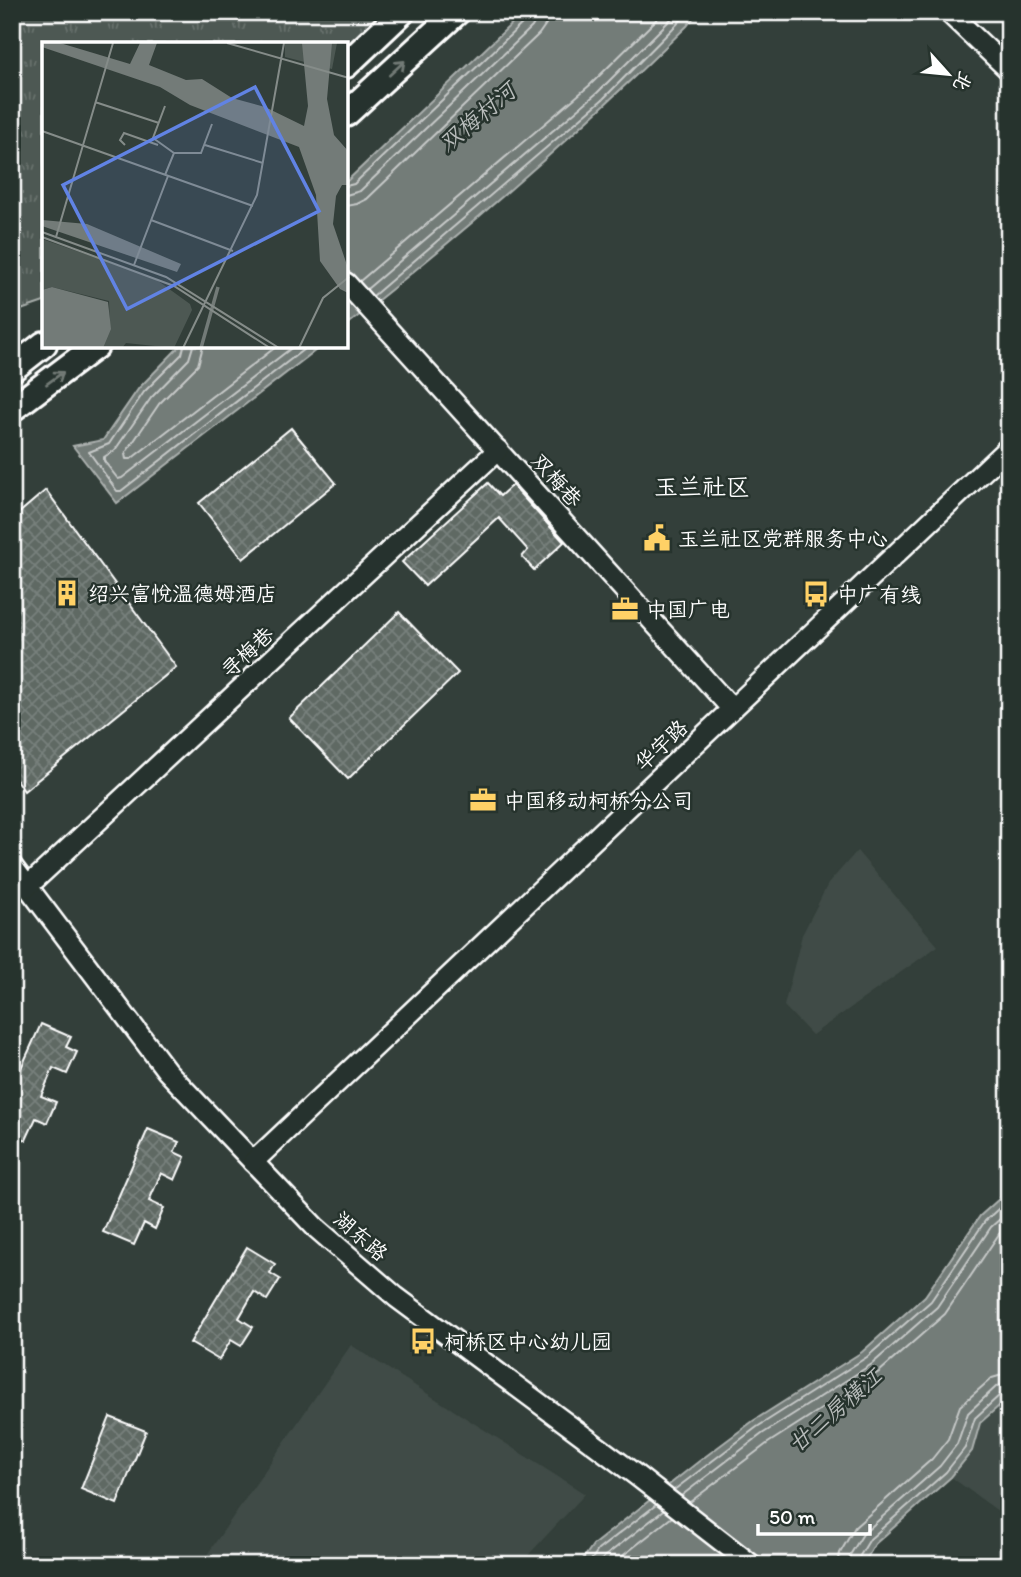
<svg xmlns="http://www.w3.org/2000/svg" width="1021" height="1577" font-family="Itim,'LXGW WenKai TC',sans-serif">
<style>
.built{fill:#404c47}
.grass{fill:url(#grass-tufts);stroke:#a6aca9;stroke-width:2}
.water{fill:#737b78;stroke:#abb0ae;stroke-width:2}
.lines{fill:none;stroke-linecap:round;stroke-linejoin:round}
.shore{stroke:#c7cac9;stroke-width:2}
.building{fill:url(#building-cross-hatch);stroke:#fff;stroke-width:2}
.minor-casing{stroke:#fff;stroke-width:24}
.major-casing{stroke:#fff;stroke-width:30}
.minor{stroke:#26332d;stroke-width:19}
.major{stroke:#26332d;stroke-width:24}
.oneway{stroke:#727a76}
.labels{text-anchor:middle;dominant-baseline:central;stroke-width:5;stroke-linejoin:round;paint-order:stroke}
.street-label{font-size:21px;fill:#fff;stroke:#26332d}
.poi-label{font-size:21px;fill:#fff;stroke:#26332d;text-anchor:start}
.water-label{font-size:23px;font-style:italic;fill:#b9bdbc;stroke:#26332d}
.quarter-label{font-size:24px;fill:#fff;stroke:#26332d}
.inset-river{fill:none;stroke:#737b78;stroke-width:3.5}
.inset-road{fill:none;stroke:#858c89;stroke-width:2}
.view{fill:#6183e4;fill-opacity:0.15;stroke:#6183e4;stroke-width:3.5}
.inset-edge{fill:none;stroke:#fff;stroke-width:3.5}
</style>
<defs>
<pattern id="grass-tufts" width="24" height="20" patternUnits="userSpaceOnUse" patternTransform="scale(1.75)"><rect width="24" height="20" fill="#4d5853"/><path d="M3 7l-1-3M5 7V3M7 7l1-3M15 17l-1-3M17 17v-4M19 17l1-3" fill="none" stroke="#68716d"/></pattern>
<pattern id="building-cross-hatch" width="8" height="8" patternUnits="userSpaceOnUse" patternTransform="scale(1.75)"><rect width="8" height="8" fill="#5f6964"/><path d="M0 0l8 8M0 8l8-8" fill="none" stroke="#77807b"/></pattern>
</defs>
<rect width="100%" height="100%" fill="#333f3a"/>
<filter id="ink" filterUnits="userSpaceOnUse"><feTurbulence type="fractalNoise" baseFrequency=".0143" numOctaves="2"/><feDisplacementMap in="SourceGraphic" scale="14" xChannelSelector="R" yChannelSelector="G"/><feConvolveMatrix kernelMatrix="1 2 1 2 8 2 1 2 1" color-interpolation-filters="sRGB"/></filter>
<g filter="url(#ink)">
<g class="built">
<path d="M857,851l81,95 -126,89 -28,-29 18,-71 26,-51z"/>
<path d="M351,1345l234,149 -66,71h-319z"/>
<path d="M1009,1397v122l-58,-42 21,-26 8,-28z"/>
</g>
<path class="grass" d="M12,12h374l-39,39 -1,-7h-302v258l-32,11z"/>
<g class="water">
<path d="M524,12h174l-11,14c-108,106 -222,206 -340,299l-1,-143z"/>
<path d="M180,346l140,1 -203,156 -44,-57 30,-6 36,-52z"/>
<path d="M1009,1190v207l-29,26 -8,28 -21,26 -76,67 -12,21h-284l14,-20 105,-83 55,-41 109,-69 63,-56 55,-80z"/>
</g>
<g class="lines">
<g class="shore">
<path d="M346,186l8,-2 172,-164 2,-8"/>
<path d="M346,195l14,-4 172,-164 4,-7 1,-8"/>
<path d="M346,206l11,-2 10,-5 172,-165 7,-10 2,-12"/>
<path d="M360,281l230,-196 74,-73"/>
<path d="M367,289l230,-196 81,-81"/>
<path d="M373,296l230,-197 86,-87"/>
<path d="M184,346l-2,8 -38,38 -35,52 -20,8 28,39h4l187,-145"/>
<path d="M193,346l-4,13 -38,39 -36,52 -11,7v4l14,18 4,-1 172,-132"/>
<path d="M203,346l-5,19 -39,39 -34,50 1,5h5l146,-113"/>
<path d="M674,1490l83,-63 110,-70 64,-56 54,-80 24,-22"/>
<path d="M681,1496l81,-62 110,-70 65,-57 54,-80 18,-16"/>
<path d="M690,1502l78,-59 111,-71 66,-58 54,-80 10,-9"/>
<path d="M588,1565l10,-15 58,-45"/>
<path d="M598,1565l6,-8 59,-46"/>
<path d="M611,1565l61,-48"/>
<path d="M838,1565l2,-12 15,-26 77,-68 16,-20 12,-33 32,-28 17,-5"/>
<path d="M849,1565l1,-10 13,-21 77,-68 17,-22 11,-31 29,-27 12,-2"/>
<path d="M858,1565v-6l12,-20 76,-67 19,-24 10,-30 26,-24 8,-2"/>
</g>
</g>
<g class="building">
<path d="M291,428l45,55 -93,76 -44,-56z"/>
<path d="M488,483l12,13 12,-11 52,57 -30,28 -12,-13 6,-7 -29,-32 -74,68 -23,-24z"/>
<path d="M46,490l130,177 -152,124 -12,-17v-255z"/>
<path d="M399,612l59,61 -110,106 -59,-61z"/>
<path d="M41,1024l30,13 -5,10 11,5 -10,22 -14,-6 -12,28 15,6 -9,21 -11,-5 -10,22 -14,-6v-46z"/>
<path d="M148,1129l31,13 -5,10 11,5 -10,23 -14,-7 -12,28 15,7 -9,21 -11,-6 -10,22 -31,-13z"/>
<path d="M247,1247l28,17 -5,9 10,6 -13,21 -13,-8 -15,26 14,9 -12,19 -10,-6 -12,20 -29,-17z"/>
<path d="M110,1417l36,14 -29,73 -36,-15z"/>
</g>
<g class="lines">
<g class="minor-casing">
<g id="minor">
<path d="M948,12l61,58"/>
<path d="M346,283l386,426"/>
<path d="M12,866l155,205 148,156 81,70 240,178 116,90"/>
<path d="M27,887l471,-437"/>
<path d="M253,1162l756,-715"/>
</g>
</g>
<g class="major-casing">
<g id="major">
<path d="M346,65l56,-53"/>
<path d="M346,114l111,-102"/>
<path d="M12,369l32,-25"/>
<path d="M12,409l84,-63"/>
</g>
</g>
<use href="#minor" class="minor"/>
<use href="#major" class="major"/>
</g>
<defs><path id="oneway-shaft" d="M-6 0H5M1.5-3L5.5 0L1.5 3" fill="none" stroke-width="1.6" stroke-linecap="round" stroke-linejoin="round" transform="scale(1.75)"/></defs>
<g class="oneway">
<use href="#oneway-shaft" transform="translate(397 68) rotate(-43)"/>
<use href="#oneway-shaft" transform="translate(55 378) rotate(-36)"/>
</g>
</g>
<defs>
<g id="civic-bare" transform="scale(2.1)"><path d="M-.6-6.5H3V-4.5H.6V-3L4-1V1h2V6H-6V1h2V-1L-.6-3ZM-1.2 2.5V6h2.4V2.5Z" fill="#ffd166" stroke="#26332d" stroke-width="2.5" paint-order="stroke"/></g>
<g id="building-bare" transform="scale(2.1)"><path d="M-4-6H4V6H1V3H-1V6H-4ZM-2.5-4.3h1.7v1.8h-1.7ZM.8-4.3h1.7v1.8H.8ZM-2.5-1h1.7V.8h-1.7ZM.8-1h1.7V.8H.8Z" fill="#ffd166" stroke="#26332d" stroke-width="2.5" paint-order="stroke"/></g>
<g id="bus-bare" transform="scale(2.1)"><path d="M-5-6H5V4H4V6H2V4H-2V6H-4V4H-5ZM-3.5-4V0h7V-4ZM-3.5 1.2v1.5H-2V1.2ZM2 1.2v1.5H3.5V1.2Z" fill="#ffd166" stroke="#26332d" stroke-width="2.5" paint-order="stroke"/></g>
<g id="office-bare" transform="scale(2.1)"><path d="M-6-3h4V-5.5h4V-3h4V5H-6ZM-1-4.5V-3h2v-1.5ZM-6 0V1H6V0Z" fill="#ffd166" stroke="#26332d" stroke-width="2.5" paint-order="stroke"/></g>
</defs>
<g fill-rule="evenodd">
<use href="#civic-bare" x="657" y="538"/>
<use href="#building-bare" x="67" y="593"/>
<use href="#bus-bare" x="816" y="594"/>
<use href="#office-bare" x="625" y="609"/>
<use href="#office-bare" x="483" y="800"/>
<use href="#bus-bare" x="423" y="1341"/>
</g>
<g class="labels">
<g class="street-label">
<text transform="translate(557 480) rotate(48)">双梅巷</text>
<text transform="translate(247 652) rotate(-43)">寻梅巷</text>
<text transform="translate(661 745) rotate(-43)">华宇路</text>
<text transform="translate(361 1236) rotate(41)">湖东路</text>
</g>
<g class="poi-label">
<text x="678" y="538">玉兰社区党群服务中心</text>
<text x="88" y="593">绍兴富悦温德姆酒店</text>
<text x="837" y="594">中广有线</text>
<text x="646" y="609">中国广电</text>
<text x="504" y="800">中国移动柯桥分公司</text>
<text x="444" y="1341">柯桥区中心幼儿园</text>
</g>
<g class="water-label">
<text transform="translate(477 117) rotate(-40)">双梅村河</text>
<text transform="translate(835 1410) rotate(-41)">廿二房横江</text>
</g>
<g class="quarter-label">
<text x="702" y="486">玉兰社区</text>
</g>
</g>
<g transform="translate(42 42)">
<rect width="306" height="306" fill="#333f3a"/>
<path d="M243,1h52l-5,26 -47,-12zM0,197l112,39 36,26 2,6 -18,38 -48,-5 -4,5h-20l8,-19 -1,-28 -57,-14 -10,3z" fill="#4d5853"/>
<path d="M0,1h18l70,21 10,-21h17l-8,22 37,15 16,-1 30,19 33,9 39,19 4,-20 -6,-63h30l-5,56 7,36 15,17 -1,33h-6l-6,11 -3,28 15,44v25l-8,-4 -20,-28 -4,-66 -17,-48 -109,-42 -30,-18 -118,-40zM0,178l45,4 94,40 -4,8 -135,-46zM10,245l56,15 3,27 -8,19h-61v-58z" fill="#737b78"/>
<path class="inset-river" d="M159,306l17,-61"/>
<path class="inset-road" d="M185,1l122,35M53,60l64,21M123,64l-12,32 21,15h27l11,-29M0,89l211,75M83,103l-5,-5 4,-7 34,12M163,103l58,18M123,133l9,-22M109,178l82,31M0,190l124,45 113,71M0,195l132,49 96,62M14,195l57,-194M92,223l34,-89M141,306l74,-153 27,-152M257,306l24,-50 26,-21"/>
<path class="view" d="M213,45l64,124 -192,98 -64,-124z"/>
<rect width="306" height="306" class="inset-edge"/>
</g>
<rect width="1021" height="1577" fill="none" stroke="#26332d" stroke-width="42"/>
<rect x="21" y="21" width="979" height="1535" fill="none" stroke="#fff" stroke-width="2.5" filter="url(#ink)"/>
<g transform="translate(948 74) rotate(117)" stroke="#26332d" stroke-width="5" paint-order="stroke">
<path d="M0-5L12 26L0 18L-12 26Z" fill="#ffffff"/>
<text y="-10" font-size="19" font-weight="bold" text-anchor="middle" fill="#ffffff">北</text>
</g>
<path d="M758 1524v10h112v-10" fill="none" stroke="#ffffff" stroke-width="3.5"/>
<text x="769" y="1524" font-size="21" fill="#ffffff" stroke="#26332d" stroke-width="5" paint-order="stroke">50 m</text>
</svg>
